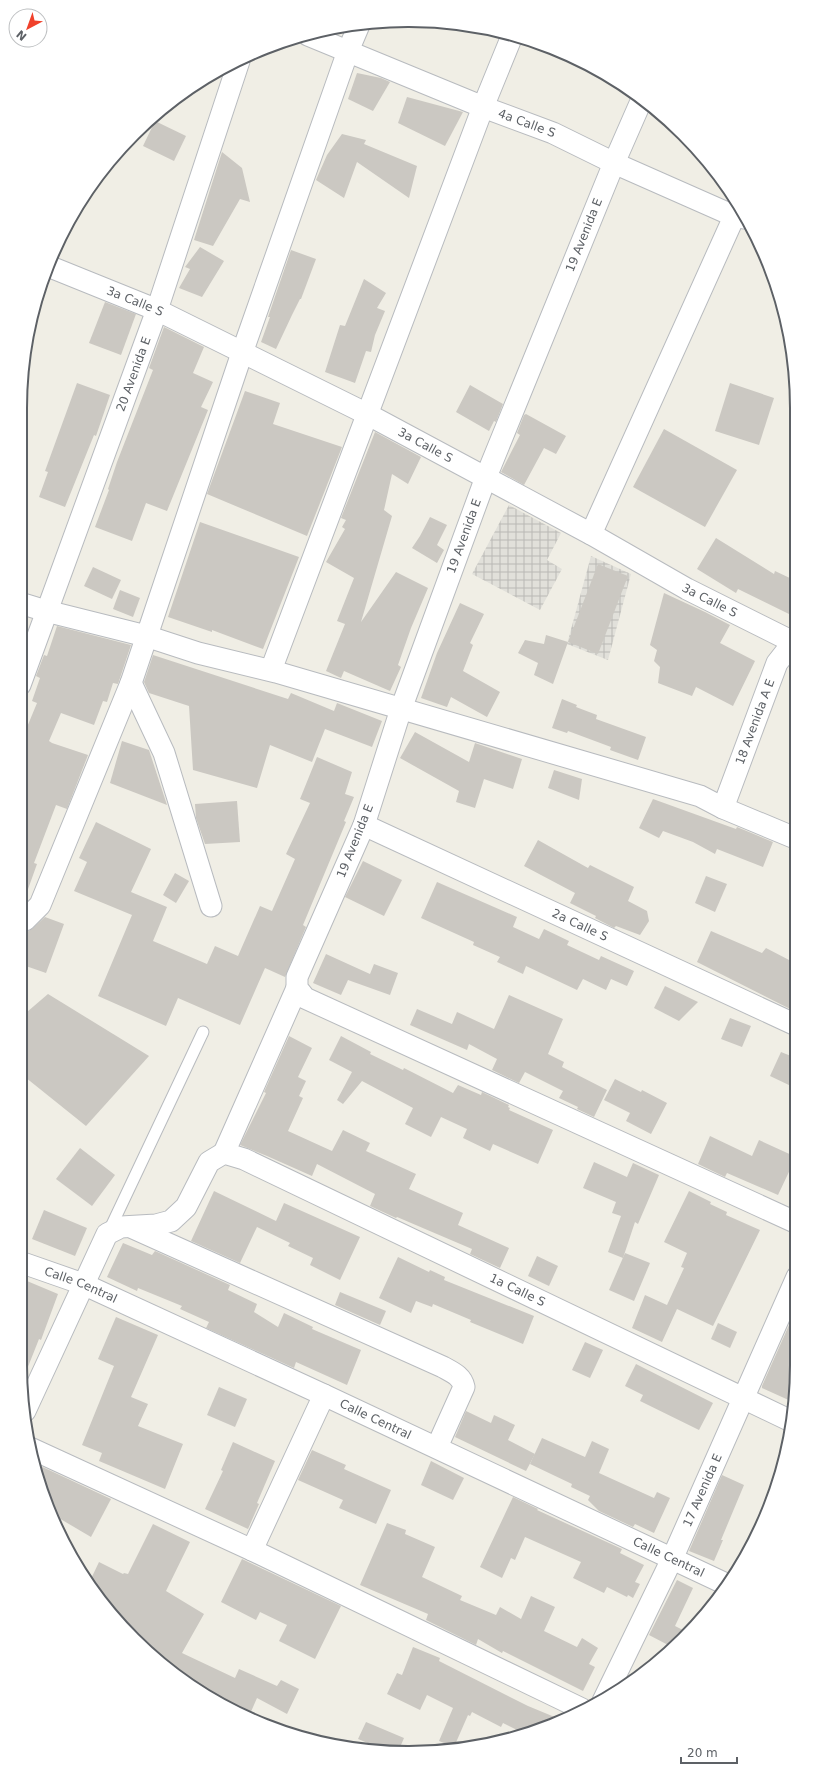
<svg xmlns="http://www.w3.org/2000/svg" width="817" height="1773" font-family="'DejaVu Sans',sans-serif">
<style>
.industrial{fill:url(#industrial-grid)}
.building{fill:#cbc8c2}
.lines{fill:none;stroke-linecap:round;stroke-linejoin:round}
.service-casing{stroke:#b8bbbf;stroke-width:13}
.minor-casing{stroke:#b8bbbf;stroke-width:23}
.service{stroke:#fff;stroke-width:11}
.minor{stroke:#fff;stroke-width:21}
.labels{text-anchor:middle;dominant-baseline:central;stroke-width:4;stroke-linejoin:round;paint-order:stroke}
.street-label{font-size:12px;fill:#5d6166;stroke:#fff}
.rim{fill:none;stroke:#5d6166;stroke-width:2}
</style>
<defs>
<pattern id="industrial-grid" width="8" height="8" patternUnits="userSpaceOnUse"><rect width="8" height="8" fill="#e1e0da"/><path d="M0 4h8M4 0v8" fill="none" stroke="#bab9b5"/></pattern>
</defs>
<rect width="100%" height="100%" fill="#f0eee5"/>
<g class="industrial">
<path d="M509,505l52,28 -14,27 15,9 -22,41 -68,-36z"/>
<path d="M591,556l40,18 -23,86 -41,-16z"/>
</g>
<g class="building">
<path d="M357,73l24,5 9,4 -17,29 -25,-12z"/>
<path d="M407,97l56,15 -18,34 -47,-23z"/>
<path d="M155,121l31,15 -12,25 -31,-15z"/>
<path d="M342,134l24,6 -2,4 53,22 -8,32 -52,-36 -13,36 -28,-18 11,-25z"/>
<path d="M222,152l20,16 8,34 -10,-3 -27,47 -19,-6z"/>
<path d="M200,247l24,14 -22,36 -23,-9 11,-19 -5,-2z"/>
<path d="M291,250l25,9 -15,40h-1l-8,16 -16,34 -15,-7 9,-25h-2z"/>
<path d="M364,279l22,14 -9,15 8,3 -10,24 -4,17 -5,-1 -11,32 -30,-11 15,-47 5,1z"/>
<path d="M105,302l31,12 -15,41 -32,-12z"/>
<path d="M164,327l40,20 -11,26 20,9 -12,25 7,3 -41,101 -21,-8 -14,38 -37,-14 14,-37 -1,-1 9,-27 36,-92 -4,-2z"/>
<path d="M77,383l33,12 -14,41 -2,-1 -29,72 -26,-10 9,-25 -3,-1z"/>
<path d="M730,383l44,15 -15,47 -44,-14z"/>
<path d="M470,385l33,19 -7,18 -2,-1 -5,10 -33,-19z"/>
<path d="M245,391l35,12 -7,21 69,23 -35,89 -100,-42z"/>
<path d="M526,414l40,22 -10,18 -12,-6 -20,37 -23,-13 19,-37 -3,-2 7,-18z"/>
<path d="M664,429l73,41 -32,57 -72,-40z"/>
<path d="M375,432l46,25 -13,27 -16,-10 -8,36 8,6 -31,106 35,-50 32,16 -17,40 -13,37 3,2 -11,24 -46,-20 -3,7 -15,-7 19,-47 -8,-3 17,-43 -28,-16 19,-33 -3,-2 4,-7 -5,-2z"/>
<path d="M430,517l17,8 -10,20 7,5 -7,13 -25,-15 8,-12z"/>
<path d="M200,522l99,35 -36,92 -51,-19v2l-44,-15z"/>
<path d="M716,538l58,36 1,-3 19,9v23l-5,11 -51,-25 -2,4 -39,-24z"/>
<path d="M598,564l30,12 -30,78 -30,-12z"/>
<path d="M93,567l28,13 -9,19 -28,-13z"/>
<path d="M120,590l20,8 -7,19 -20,-8z"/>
<path d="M664,593l41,19 25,13 -10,18 35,18 -22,45 -37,-19 -4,9 -34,-13 2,-16 -6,-6 3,-11 -7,-5z"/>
<path d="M460,603l24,11 -14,29 3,2 -10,26 37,21 -13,25 -36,-20 -4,10 -26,-9 16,-45z"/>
<path d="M57,626l74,19 -13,39 -5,-1 -6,19 -4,-1 -9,24 -33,-12 -12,28 3,2 36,12 -21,54 -11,-4 -22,58 3,1 -15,42h-2v-176l5,2 12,-29 -5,-2 8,-23 -4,-2 8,-21 3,1z"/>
<path d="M546,635l22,7 -15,42 -19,-9 4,-12 -20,-10 7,-13 19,4z"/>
<path d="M153,655l135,44 3,-6 43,18 3,-8 45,18 -10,26 -47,-18 -13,33 -42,-17 -13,43 -64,-18 -4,-64 -40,-13 -5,-11z"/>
<path d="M562,699l15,6 -1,2 21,8 -1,4 50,18 -8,23 -28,-10 1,-3 -43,-16 -1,2 -15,-5z"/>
<path d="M415,732l54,30 6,-19 47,16 -9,30 -29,-10 -9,29 -19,-6 3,-11 -59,-33z"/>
<path d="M122,741l27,9 18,55 -57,-22z"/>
<path d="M317,757l35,15 -7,22 9,3 -10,24 2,1 -43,103 3,2 -21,50 -20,-9 -25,57 -62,-27 -12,28 -68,-30 34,-81 -58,-24 13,-29 -8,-4 17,-36 55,27 -20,43 36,15 -14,34 54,23 8,-18 23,10 22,-50 12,5 23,-52 -9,-5 24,-51 -10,-4z"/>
<path d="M554,770l28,9 -3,21 -31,-12z"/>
<path d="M653,799l83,30 1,-2 36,15 -10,25 -46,-18 -2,5 -22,-12 -30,-11 -4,7 -20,-10z"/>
<path d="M237,801l3,41 -35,2 -9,-26 -1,-14z"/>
<path d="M538,840l50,28 2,-3 44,22 -6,14 19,10 2,10 -9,14 -24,-9 -2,2 -19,-10 1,-2 -26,-13 5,-10 -51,-27z"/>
<path d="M363,861l39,19 -18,36 -39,-19z"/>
<path d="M175,873l14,8 -13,22 -13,-8z"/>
<path d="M706,876l21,8 -12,28 -20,-9z"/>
<path d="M437,882l80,35 -4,10 26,12 5,-10 25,12 -2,4 32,15 2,-4 33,15 -7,15 -16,-7 -5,11 -23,-11 -6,11 -51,-24 -3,8 -26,-12 3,-5 -27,-12 1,-3 -53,-24z"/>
<path d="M45,917l19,7 -18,49 -26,-9 8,-23 -4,-2 3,-7 6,-4z"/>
<path d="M711,931l51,22 4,-5 25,13v1l5,3v47l-99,-50z"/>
<path d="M326,954l44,20 4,-10 24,9 -8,22 -42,-15 -7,15 -28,-12z"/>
<path d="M665,986l33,16 -19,19 -25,-13z"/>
<path d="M48,994l101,62 -63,70 -66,-53v-55z"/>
<path d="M509,995l54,24 -15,35 16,8 -2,5 45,23 -13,27 -17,-8 1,-2 -19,-9 4,-7 -38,-19 -6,11 -27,-13 5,-11 -28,-15 -2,6 -57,-25 7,-16 35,15 5,-12 37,17z"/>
<path d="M730,1018l21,8 -9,21 -21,-8z"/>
<path d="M289,1036l23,12 -14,29 8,4 -7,15 4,2 -15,33 44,20 11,-21 27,13 -4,8 50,23 -7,15 54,24 -5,12 51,23 -9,20 -30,-14 2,-5 -75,-32 -1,1 -26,-12 5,-12 -58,-30 -5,12 -45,-20 -27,-11 26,-52 -2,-1z"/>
<path d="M341,1036l30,16 -1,2 33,16 1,-2 49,25 5,-8 23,10 1,-3 27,13 -1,2 2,1 -1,2 44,20 -15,34 -45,-20 -3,7 -27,-13 4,-9 -26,-12 -10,20 -26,-13 8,-16 -51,-27 -19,23 -6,-4 15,-28 -23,-12z"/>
<path d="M781,1052l15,6v18l-5,10 -21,-10z"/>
<path d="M615,1079l26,13 1,-2 25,13 -16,31 -25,-13 4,-8 -26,-13z"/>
<path d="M710,1136l42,20 7,-16 37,17 -18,38 -51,-22 -2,4 -27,-13z"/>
<path d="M80,1148l35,27 -23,31 -36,-27z"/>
<path d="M594,1162l33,15 6,-14 26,12 -21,49 -3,-2 -12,36 -15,-6 13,-36 -9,-3 4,-11 -33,-14z"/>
<path d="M214,1191l62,30 8,-18 76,34 -20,43 -30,-15 3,-7 -25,-12 2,-3 -33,-16 -17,36 -49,-22z"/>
<path d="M689,1191l22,11 -1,2 17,8 -1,3 34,15 -47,96 -36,-17 -15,33 -30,-14 13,-33 22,10 17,-37 -3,-1 6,-14 -23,-11z"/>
<path d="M44,1210l43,18 -12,28 -43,-17z"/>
<path d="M123,1243l29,12 3,-4 75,34 -2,5 29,14 -3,8 24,15 6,-14 29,14 -1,2 49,21 -14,35 -51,-23 -2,6 -88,-40 3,-6 -29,-13 2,-3 -44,-18 -1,3 -30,-14z"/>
<path d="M625,1253l25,10 -16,38 -25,-11z"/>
<path d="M537,1256l21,10 -9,20 -21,-10z"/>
<path d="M398,1257l31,15 1,-2 15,7 -1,3 90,36 -11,28 -53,-22 1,-2 -38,-16 -1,3 -16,-6 -5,12 -32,-15z"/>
<path d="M27,1281l31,13 -17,46 -2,-1 -17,43 -2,-18v-66z"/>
<path d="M340,1292l46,19 -6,14 -45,-20z"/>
<path d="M797,1307v45l-8,21 7,3 -3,26 -31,-14v-2z"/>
<path d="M116,1317l42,18 -27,62 17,7 -10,22 45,18 -18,45 -66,-28 3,-8 -20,-8 32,-79 -16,-7z"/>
<path d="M718,1323l19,9 -7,16 -19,-9z"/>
<path d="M585,1342l18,8 -13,28 -18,-8z"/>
<path d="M636,1364l77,39 -14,27 -59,-29 3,-6 -18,-9z"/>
<path d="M219,1387l28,12 -12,28 -28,-12z"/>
<path d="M466,1411l25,12 3,-8 21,10 -7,15 27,14 -9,17 -71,-34z"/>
<path d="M542,1438l43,19 7,-16 17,8 -10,24 55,25 3,-6 13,6 -16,35 -19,-9 -2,3 -34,-16 -11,-11 2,-4 -19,-9 1,-3 -42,-20z"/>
<path d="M233,1442l42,19 -18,42 2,1 -11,25 -43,-20 18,-38 -2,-1z"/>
<path d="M312,1450l34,15 -2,4 47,21 -15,34 -37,-16 4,-8 -45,-20z"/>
<path d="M431,1461l33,17 -11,22 -32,-15z"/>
<path d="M34,1463l77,36 -20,38 -39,-23 -11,-24z"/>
<path d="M722,1475l22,10 -23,55h2l-9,21 -25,-10z"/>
<path d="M513,1497l25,12 -1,1 85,39 -2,4 24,12 -9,17 5,2 -7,14 -5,-3 -1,2 -20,-10 -3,6 -31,-15 8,-16 -56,-25 -10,23 -4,-2 -9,20 -22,-11z"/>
<path d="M387,1523l19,7 -1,4 30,13 -13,30 40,19 -2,4 36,15 4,-8 21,12 10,-23 24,11 -11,24 33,16 5,-9 16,10 -9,16 6,3 -12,24 -80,-40 -1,2 -24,-14 -2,6 -50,-25 2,-6 -68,-29z"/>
<path d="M153,1524l37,18 -24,49 38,23 -22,39 53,25 4,-9 38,17 4,-6 18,9 -12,25 -30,-16 -7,16 -36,-13 -61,-44 -37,-36 -27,-38 10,-21 24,12 1,-1 4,1z"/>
<path d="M242,1559l99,47 -26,53 -36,-18 8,-16 -27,-13 -4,8 -35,-18z"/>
<path d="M677,1580l16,8 -18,38 12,6 -17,14 -21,-11z"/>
<path d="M413,1647l27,11 -1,3 89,45 29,12 -36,14 -18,-9 -2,4 -29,-15 -2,4 -2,-1 -14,32 -15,-6 14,-33 -26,-13 -7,15 -33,-16 10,-21 5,2z"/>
<path d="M366,1722l38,16 -6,14 -25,-2 2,-4 -17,-7z"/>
</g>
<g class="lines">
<g class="service-casing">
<path id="service" d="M109,1231l94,-199"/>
</g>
<g class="minor-casing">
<g id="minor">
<path id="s1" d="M308,35l175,72 70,26 61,30 120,53 10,2"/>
<path d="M642,99l-28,64 -128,314 -85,232 -37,116 -67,152v11l8,10 492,225"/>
<path id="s2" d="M48,266l109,44 210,104 224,120 96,55 108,54"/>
<path d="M591,534l147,-326"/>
<path d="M20,603l26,8 100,25 52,17 78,19 424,124 23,12 72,30"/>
<path d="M271,670l212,-563 29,-71"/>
<path d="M131,683l33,70 47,153"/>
<path id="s3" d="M20,685l137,-375 82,-249"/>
<path id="s4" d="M723,808l54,-145 18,-23"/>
<path id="s5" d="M364,825l432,200"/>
<path d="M20,921l5,-1 15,-15 91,-222 111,-330 106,-302 11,-26"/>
<path d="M224,1153l73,-165"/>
<path d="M133,1228l310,139c9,5 19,9 21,20l-27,60"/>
<path id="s6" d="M20,1262l63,22 241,111 404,190"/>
<path id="s7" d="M25,1411l82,-177 14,-7 35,-2 15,-4 15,-14 23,-45 15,-9 20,6 547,262"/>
<path d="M30,1448l222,102 330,159"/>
<path d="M252,1550l72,-155"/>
<path id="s8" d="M603,1701l69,-142 125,-282"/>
</g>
</g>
<use href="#service" class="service"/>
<use href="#minor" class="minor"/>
</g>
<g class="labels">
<g class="street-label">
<text stroke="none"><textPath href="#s1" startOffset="236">4a Calle S</textPath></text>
<text transform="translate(584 235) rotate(-68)">19 Avenida E</text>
<text stroke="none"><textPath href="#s2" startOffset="94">3a Calle S</textPath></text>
<text stroke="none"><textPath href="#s3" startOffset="331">20 Avenida E</textPath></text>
<text stroke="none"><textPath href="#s2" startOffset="418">3a Calle S</textPath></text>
<text transform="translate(464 536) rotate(-70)">19 Avenida E</text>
<text stroke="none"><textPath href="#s2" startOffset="742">3a Calle S</textPath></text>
<text stroke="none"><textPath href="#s4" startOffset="92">18 Avenida A E</textPath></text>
<text transform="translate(355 841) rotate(-68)">19 Avenida E</text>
<text stroke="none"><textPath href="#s5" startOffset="238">2a Calle S</textPath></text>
<text stroke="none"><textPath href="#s6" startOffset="65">Calle Central</textPath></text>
<text stroke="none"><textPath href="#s7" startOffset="674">1a Calle S</textPath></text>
<text stroke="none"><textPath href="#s6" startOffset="389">Calle Central</textPath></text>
<text stroke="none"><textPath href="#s8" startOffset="233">17 Avenida E</textPath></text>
<text stroke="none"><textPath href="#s6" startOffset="713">Calle Central</textPath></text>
</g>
</g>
<path d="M0 0H817V1773H0ZM408 27H409A381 381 0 0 1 790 408V1365A381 381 0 0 1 409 1746H408A381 381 0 0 1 27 1365V408A381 381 0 0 1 408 27Z" fill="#fff" fill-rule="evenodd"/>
<path class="rim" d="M408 27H409A381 381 0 0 1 790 408V1365A381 381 0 0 1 409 1746H408A381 381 0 0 1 27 1365V408A381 381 0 0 1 408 27Z"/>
<g transform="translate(28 28) rotate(221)"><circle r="19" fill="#ffffff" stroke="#bec0c2"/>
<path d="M0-3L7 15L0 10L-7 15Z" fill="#f0412b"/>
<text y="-6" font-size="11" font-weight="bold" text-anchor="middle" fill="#5d6166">N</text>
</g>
<path d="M681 1757v6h56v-6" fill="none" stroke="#5d6166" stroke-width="2"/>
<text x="687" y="1757" font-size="12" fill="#5d6166" stroke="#ffffff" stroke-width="3" paint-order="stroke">20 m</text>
</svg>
